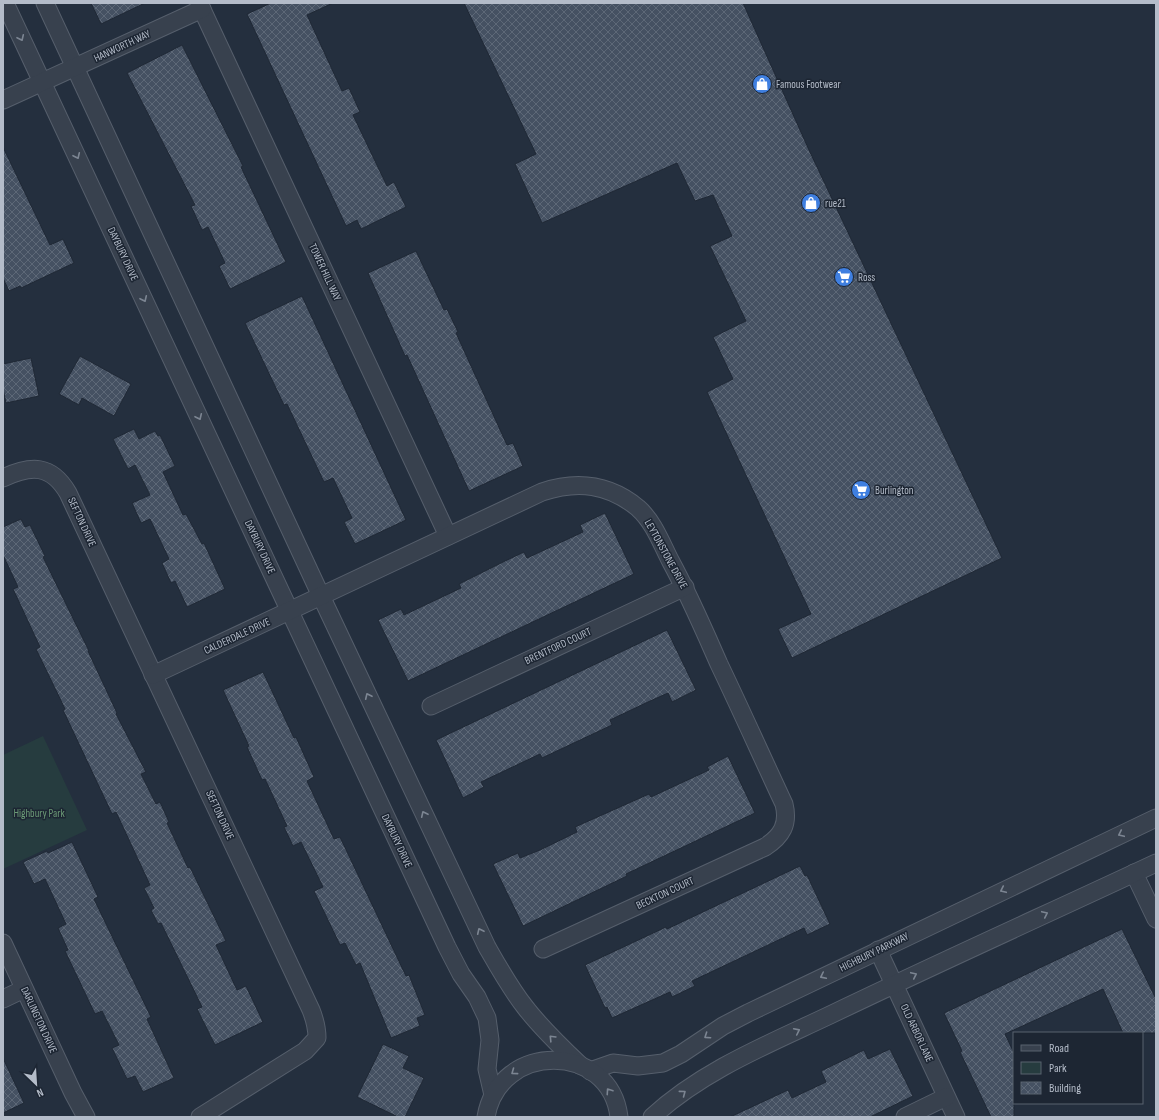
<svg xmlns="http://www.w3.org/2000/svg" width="1159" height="1120" font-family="'Sofia Sans Condensed',sans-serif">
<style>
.green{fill:#263c3f}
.building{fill:url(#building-cross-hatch);stroke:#1f2835}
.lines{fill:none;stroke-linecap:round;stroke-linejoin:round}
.minor-casing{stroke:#565f6c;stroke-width:19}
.minor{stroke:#38414e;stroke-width:17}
.oneway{stroke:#7c8592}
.labels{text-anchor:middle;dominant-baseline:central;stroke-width:3;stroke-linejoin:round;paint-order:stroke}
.street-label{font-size:11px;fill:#b4bcc9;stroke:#1d2633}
.poi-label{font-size:11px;fill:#b4bcc9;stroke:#1d2633;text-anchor:start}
.park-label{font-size:11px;fill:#6b9a76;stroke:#1d2633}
</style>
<defs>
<pattern id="building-cross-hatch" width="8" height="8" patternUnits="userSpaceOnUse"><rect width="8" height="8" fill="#455162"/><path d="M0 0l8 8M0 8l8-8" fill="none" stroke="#5d6877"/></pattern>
</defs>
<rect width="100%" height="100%" fill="#242f3e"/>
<path class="green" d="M43,736l44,94 -84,39v-114z"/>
<g class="building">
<path d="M91,3h54l-44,21z"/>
<path d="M271,3h62l-26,12 35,76 7,-3 11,24 -7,3 34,71 7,-4 12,25 -45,22 -4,-9 -11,6 -99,-212z"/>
<path d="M464,3h279l66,147 193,408 -210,100 -14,-29 33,-15 -104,-222 26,-13 -20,-42 33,-16 -36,-75 22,-10 -19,-41 -18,6 -18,-38 -135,60 -27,-59 21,-10z"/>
<path d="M182,45l61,121 -2,1 45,95 -56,27 -11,-23 6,-3 -17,-36 -6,3 -11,-24 4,-1 -68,-132z"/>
<path d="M3,147l47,98 13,-6 11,24 -53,25 -1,-2 -11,5 -6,-13z"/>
<path d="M416,251l28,59 3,-1 11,23 -2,1 51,112 6,-2 10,23 -54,25 -62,-136 -2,1 -37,-83z"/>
<path d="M302,296l104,224 -51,24 -11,-22 8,-4 -19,-40 -9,4 -37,-78 -3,1 -39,-82z"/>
<path d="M80,356l51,28 -17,32 -32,-18 -3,7 -20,-11z"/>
<path d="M31,358l8,38 -33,7 -3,-14v-25z"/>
<path d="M134,429l5,10 16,-8 3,5 2,-1 15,31 -12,6 20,43 3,-1 16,30 2,-1 21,46 -38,18 -12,-26 -4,2 -9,-20 7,-4 -19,-40 -9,4 -9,-20 18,-8 -15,-30 -7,4 -15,-30z"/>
<path d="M605,513l29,61 -226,107 -30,-61 23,-11 3,6 57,-27 -2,-4 46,-23 19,-9 3,6 56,-26 -3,-7z"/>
<path d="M21,519l4,8 5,-2 15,31 -2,1 46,94h-1l29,62 -1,1 30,58 -5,2 15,30 4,-2 9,20 -2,1 21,45 2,-1 36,74 -10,4 21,45 9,-4 17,36 -48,23 -18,-36 5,-2 -41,-84 -3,1 -7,-14 3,-2 -10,-20 6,-3 -34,-73 -4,2 -49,-104 2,-1 -29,-60 4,-2 -27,-58 5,-2 -15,-32v-28z"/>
<path d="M667,630l29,60 -24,12 -4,-9 -20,9 -38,18 2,5 -70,33 -2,-4 -59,28 3,5 -21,11 -27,-58z"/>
<path d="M263,672l31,66 2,-1 18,40 -7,4 27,58 6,-2 66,139 3,-1 16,40 -8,3 3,8 -29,12 -31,-75 -4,2 -11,-22 -5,2 -26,-54 9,-4 -22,-45 -8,4 -9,-19 3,-1 -22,-47 -3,1 -15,-33 2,-1 -26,-56z"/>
<path d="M728,756l27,57 -129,61 1,2 -104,50 -30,-62 25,-11 2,5 20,-8 37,-18 -2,-5 74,-33 2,3 58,-27 -2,-3z"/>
<path d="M72,842l26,55 -4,2 57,118 -4,2 27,59 -31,14 -8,-16 -8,3 -15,-31 7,-3 -17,-34 -7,3 -30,-63 3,-1 -10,-22 8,-4 -21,-45 -11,5 -11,-22 24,-11 1,2z"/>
<path d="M800,866l5,10 2,-1 23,49 -23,11 -3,-7 -112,53 3,5 -23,11 -2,-5 -58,26 -5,-11 -2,1 -20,-43 81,-38 1,2z"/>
<path d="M1122,929l34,70v34h-33l-20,-44 -98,45 9,19v64h-23l-31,-65 2,-1 -18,-38z"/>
<path d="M383,1044l26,12 -6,12 21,10 -19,39h-7l-41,-20z"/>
<path d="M890,1049l23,47 -43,21h-140l58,-27 4,8 34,-16 -5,-11 43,-21 4,9z"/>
<path d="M3,1058l21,45 -21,10z"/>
</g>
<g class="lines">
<g class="minor-casing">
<g id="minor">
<path d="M5,3l442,944 14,27 16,23 10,21 3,22 -3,29 6,26"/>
<path d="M45,3l276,593 166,351c12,21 23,41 38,60 16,21 36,40 55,58"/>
<path d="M199,3l249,533"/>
<path d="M3,100l199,-91"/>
<path d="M3,478c28,-13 48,-14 65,15l243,517c4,10 6,18 6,28l-12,13 -105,66"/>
<path d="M153,675l389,-183c36,-12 67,-8 96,16 16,14 24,37 33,54 18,33 33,68 48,102 22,46 43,93 65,140 5,20 -2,32 -19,43l-222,102"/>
<path d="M431,706l254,-119"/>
<path d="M1134,873l22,46"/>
<path d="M3,943l70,150 13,24"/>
<path d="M878,950l78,167"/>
<path d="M3,999l21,-10"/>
<path d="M590,1071l23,-8 25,3 25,-3 18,-9 42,-28 25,-13 408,-195"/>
<path d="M486,1117c13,-76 124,-75 133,0"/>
<path d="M652,1117c51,-47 117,-73 178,-102 108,-52 217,-101 326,-152"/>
<path d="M905,1117l41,-20"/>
</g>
</g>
<use href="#minor" class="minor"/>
</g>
<defs><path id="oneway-chevron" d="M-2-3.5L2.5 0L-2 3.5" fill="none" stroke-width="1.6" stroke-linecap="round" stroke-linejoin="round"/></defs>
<g class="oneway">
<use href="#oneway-chevron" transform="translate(21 38) rotate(65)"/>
<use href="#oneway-chevron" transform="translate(77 156) rotate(65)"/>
<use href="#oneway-chevron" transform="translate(144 299) rotate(65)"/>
<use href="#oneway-chevron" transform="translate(199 417) rotate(65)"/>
<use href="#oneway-chevron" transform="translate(368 696) rotate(-115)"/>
<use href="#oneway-chevron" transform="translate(424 814) rotate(-115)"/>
<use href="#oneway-chevron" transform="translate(1121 834) rotate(155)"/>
<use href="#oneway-chevron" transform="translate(1003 890) rotate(155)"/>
<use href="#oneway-chevron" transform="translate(1045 914) rotate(-25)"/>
<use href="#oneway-chevron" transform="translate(480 931) rotate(-115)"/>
<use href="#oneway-chevron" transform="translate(914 975) rotate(-25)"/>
<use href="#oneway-chevron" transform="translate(823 976) rotate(154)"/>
<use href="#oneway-chevron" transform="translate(797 1031) rotate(-26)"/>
<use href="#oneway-chevron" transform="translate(707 1036) rotate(146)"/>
<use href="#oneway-chevron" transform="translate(552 1038) rotate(-134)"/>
<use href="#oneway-chevron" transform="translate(514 1072) rotate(144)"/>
<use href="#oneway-chevron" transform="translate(609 1091) rotate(-124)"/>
<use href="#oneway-chevron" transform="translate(683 1093) rotate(-37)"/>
</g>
<defs>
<g id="shop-disc" transform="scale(1)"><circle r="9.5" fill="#3f7fe0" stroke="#1d2633"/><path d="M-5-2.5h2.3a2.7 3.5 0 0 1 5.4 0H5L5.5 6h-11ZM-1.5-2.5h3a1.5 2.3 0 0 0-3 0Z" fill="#fff"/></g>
<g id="supermarket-disc" transform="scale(1)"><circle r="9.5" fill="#3f7fe0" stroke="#1d2633"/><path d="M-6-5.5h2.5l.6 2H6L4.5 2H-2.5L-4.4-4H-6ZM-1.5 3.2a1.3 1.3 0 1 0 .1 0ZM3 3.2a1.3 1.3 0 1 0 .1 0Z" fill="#fff"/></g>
</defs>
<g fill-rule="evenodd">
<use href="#shop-disc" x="762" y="84"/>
<use href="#shop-disc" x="811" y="203"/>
<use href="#supermarket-disc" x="844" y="277"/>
<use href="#supermarket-disc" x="861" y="490"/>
</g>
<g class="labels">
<g class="street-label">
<text transform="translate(122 46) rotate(-25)">HANWORTH WAY</text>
<text transform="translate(123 254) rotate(65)">DAYBURY DRIVE</text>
<text transform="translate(325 272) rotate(65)">TOWER HILL WAY</text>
<text transform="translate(82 522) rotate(65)">SEFTON DRIVE</text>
<text transform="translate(260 547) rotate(65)">DAYBURY DRIVE</text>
<text transform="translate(666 554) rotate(61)">LEYTONSTONE DRIVE</text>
<text transform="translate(237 636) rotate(-25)">CALDERDALE DRIVE</text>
<text transform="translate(558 646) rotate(-25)">BRENTFORD COURT</text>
<text transform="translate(220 815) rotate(65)">SEFTON DRIVE</text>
<text transform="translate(397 841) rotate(65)">DAYBURY DRIVE</text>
<text transform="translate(665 893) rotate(-25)">BECKTON COURT</text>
<text transform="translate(874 952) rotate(-26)">HIGHBURY PARKWAY</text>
<text transform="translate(39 1020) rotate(65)">DARLINGTON DRIVE</text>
<text transform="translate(917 1033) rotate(65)">OLD ARBOR LANE</text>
</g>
<g class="poi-label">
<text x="776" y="84">Famous Footwear</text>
<text x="825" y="203">rue21</text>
<text x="858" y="277">Ross</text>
<text x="875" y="490">Burlington</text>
</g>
<g class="park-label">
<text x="39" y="813">Highbury Park</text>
</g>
</g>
<rect width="1159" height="1120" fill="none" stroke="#b4bcc9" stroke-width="8"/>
<rect x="1013" y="1032" width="130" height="72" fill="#1d2633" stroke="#59626f"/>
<rect x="1021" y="1045" width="20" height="6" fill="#38414e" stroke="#59626f"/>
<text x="1049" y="1052" font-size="12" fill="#b4bcc9">Road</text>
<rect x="1021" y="1062" width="20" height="12" fill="#263c3f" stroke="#59626f"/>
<text x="1049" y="1072" font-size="12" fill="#b4bcc9">Park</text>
<rect x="1021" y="1082" width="20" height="12" fill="url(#building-cross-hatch)" stroke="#59626f"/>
<text x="1049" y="1092" font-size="12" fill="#b4bcc9">Building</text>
<g transform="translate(36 1084) rotate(155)" stroke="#1d2633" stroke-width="3" paint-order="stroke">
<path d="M0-3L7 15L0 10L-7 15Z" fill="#b4bcc9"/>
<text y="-6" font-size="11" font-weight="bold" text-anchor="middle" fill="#b4bcc9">N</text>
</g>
</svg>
